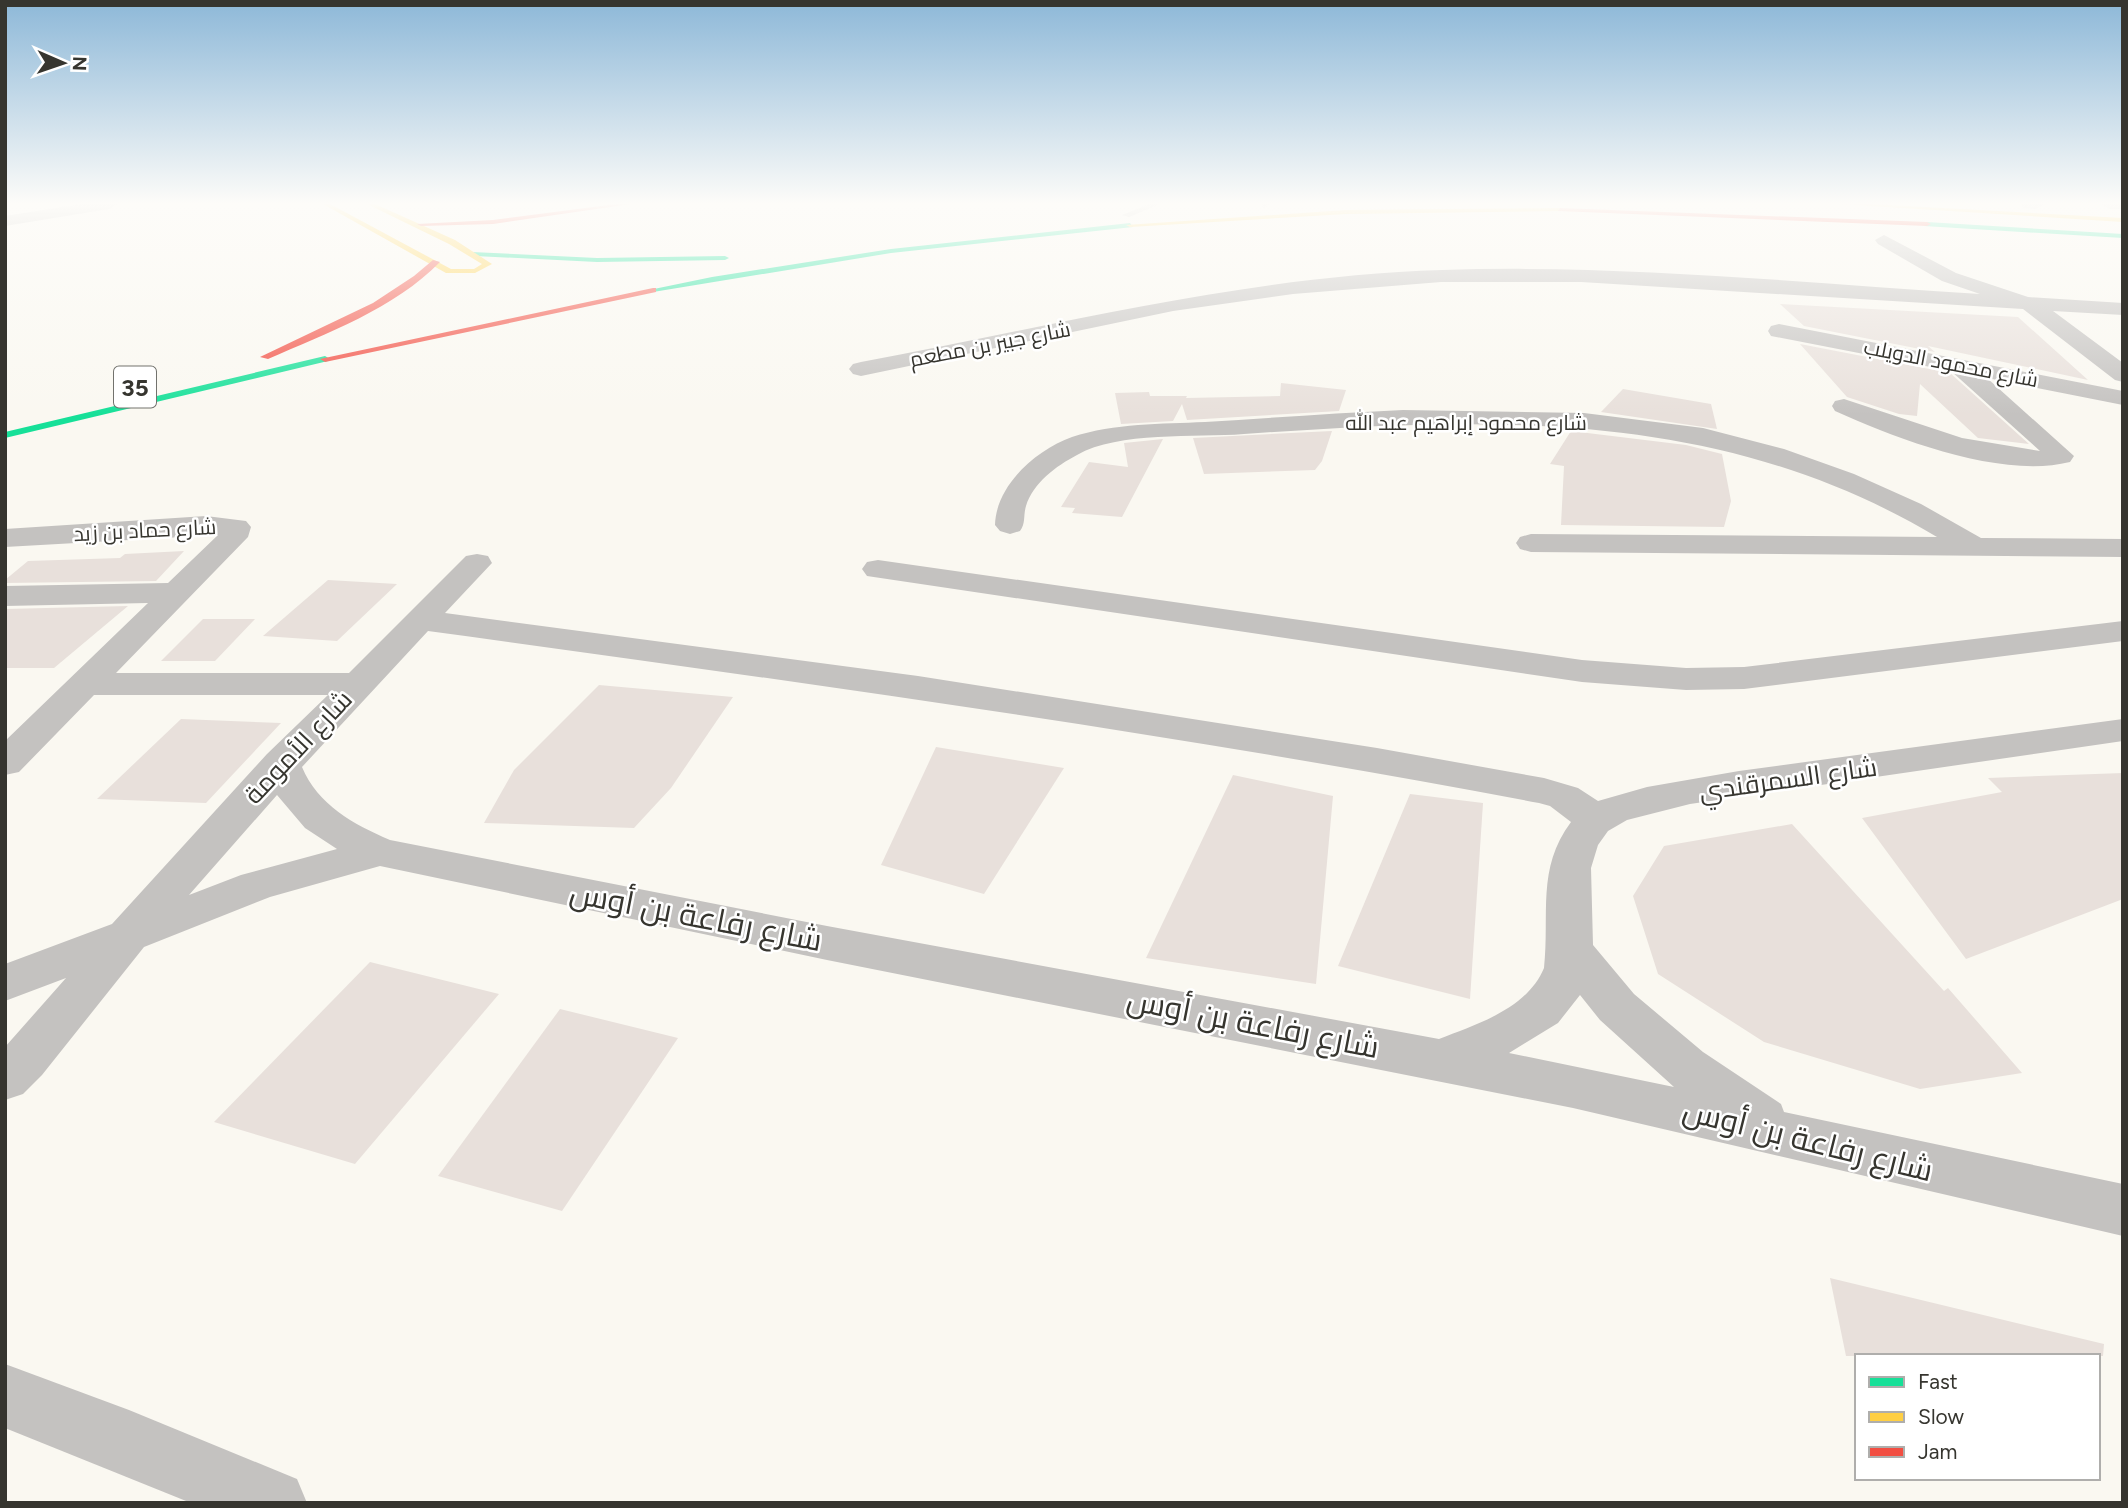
<svg xmlns="http://www.w3.org/2000/svg" width="2128" height="1508" font-family="Figtree,Cairo,sans-serif">
<style>
.building{fill:#e8e0db}
.lines{fill:none;stroke-linecap:round;stroke-linejoin:round}
.lane{fill:#c4c2c0;fill-rule:evenodd}
.street{fill:#c4c2c0;fill-rule:evenodd}
.fast{fill:#16e098;fill-rule:evenodd}
.slow{fill:#ffcf43;fill-rule:evenodd}
.jam{fill:#f24e42;fill-rule:evenodd}
.labels{text-anchor:middle;dominant-baseline:central;stroke-width:5;stroke-linejoin:round;paint-order:stroke}
.far-street-label{font-size:21px;fill:#36352f;stroke:#fff}
.shield{fill:#fff;stroke:#72726d;stroke-width:2}
.shield-label{font-size:24px;font-weight:bold;fill:#36352f}
.street-label{font-size:26px;fill:#36352f;stroke:#fff}
.near-street-label{font-size:32px;fill:#36352f;stroke:#fff}
</style>
<rect width="100%" height="100%" fill="#faf8f1"/>
<g class="building">
<path d="M1780,304l238,13 70,63 -160,-34 7,6 -131,-26z"/>
<path d="M1800,344l150,29 79,71 -51,-6 -58,-54 -3,32 -18,-2 -52,-17z"/>
<path d="M1281,383l65,7 -7,21 -152,9 -5,-16 -9,17 -52,3 -6,-31 34,-1 1,4h37l-1,2 94,-2z"/>
<path d="M1623,389l88,15 6,25 -116,-17z"/>
<path d="M1332,431l-10,30 -7,9 -111,4 -11,-36z"/>
<path d="M1571,431l115,14 36,9 9,47 -7,26 -163,-2 3,-59 -14,-2z"/>
<path d="M1163,439l-41,78 -50,-4 3,-5 -14,-1 28,-45 39,5 -4,-24z"/>
<path d="M184,551l-28,30 -151,2v-3l23,-19 92,-3 5,-4z"/>
<path d="M328,580l69,4 -60,57 -74,-5z"/>
<path d="M128,606l-74,62h-49v-59z"/>
<path d="M203,619h52l-40,42h-54z"/>
<path d="M599,685l134,12 -62,91 -37,40 -150,-5 30,-53z"/>
<path d="M181,719l100,4 -75,80 -109,-4z"/>
<path d="M936,747l128,21 -80,126 -103,-29z"/>
<path d="M2123,773v126l-157,60 -104,-141 140,-26 -14,-14z"/>
<path d="M1233,775l100,21 -17,188 -170,-26z"/>
<path d="M1410,794l73,9 -13,196 -132,-33z"/>
<path d="M1792,824l152,167 4,-3 74,85 -102,16 -156,-47 -106,-68 -25,-78 31,-50z"/>
<path d="M370,962l129,32 -144,170 -141,-42z"/>
<path d="M560,1009l118,29 -116,173 -124,-35z"/>
<path d="M1830,1278l274,66 -1,12h-257z"/>
</g>
<g class="lines">
<g class="lane">
<path d="M1149,204h11l-31,13 -7,-2z"/>
<path d="M1261,204h9l-6,4z"/>
</g>
<g class="street">
<path d="M81,204h36l-8,5 -104,17v-10z"/>
<path d="M2021,204h23l-8,5 -13,-1z"/>
<path d="M2101,204h22v5h-14z"/>
<path d="M1884,235l72,38 72,24 95,6v12l-70,-4 70,52v19l-8,-2 -92,-71 -442,-27h-140l-148,12 -120,17 -312,65 -8,-2 -4,-5 4,-5 8,-2c193,-36 384,-86 581,-92 179,-6 359,13 538,24l-38,-13 -64,-37 -3,-4z"/>
<path d="M1779,324l344,67v14l-136,-27 87,78 -4,6c-68,17 -171,-22 -235,-51l-3,-5 3,-5 9,-2 118,39 78,13 -89,-80 -180,-35 -3,-5 3,-5z"/>
<path d="M1403,410l181,3 119,15 81,21 70,25 67,30 60,34 142,1v18l-592,-5 -11,-3 -4,-6 4,-6 11,-3 406,3c-218,-130 -449,-120 -693,-103 -49,4 -125,-3 -167,21 -21,11 -44,28 -51,51 -3,10 0,17 -6,25l-10,3 -10,-3 -5,-6c1,-40 41,-75 77,-88 43,-14 89,-13 133,-15 66,-4 132,-9 198,-12z"/>
<path d="M206,516l40,5 5,6 -3,10 -132,136h233l117,-117 11,-2 11,2 4,7 -47,50 473,63 459,72 167,30 34,10 20,13 49,-14 92,-16 384,-52v22l-433,63 -63,16 -19,11 -10,14 -7,23 2,77 41,49 69,58 78,52 3,8 339,72v52l-550,-128 -746,-148 -447,-94 -110,31 -126,50 -102,128 -19,19 -18,6v-53l61,-69 -61,23v-37l107,-40 155,-170 61,-59h-234l-75,77 -14,3v-34l143,-138 -143,3v-20l163,-3 50,-48 -213,12v-18zM428,631c372,51 743,102 1111,172l11,3 21,16c-35,47 -21,92 -27,146 -17,41 -67,56 -105,71l-612,-113 -437,-86c-37,-16 -72,-35 -88,-73zM277,795l28,33 32,21 -96,26 -52,20zM1580,995l20,25 74,67 -165,-34 49,-30z"/>
<path d="M878,560l704,100 104,8 58,-1 379,-46v20l-379,48 -58,1 -104,-8 -715,-106 -5,-7 5,-7z"/>
<path d="M5,1364l124,46 168,69 10,24h-116l-186,-75z"/>
</g>
<g class="fast">
<path d="M1927,222l196,12v4l-199,-12z"/>
<path d="M1130,223l3,4 -242,26 -238,39 -4,-2 63,-13 179,-28z"/>
<path d="M472,252l125,6 128,-2 4,2 -4,2 -128,2 -122,-6z"/>
<path d="M325,356l5,3 -2,2 -323,77v-6z"/>
</g>
<g class="slow">
<path d="M323,204h7l121,65h23l8,-5 -33,-20 -82,-40h8l80,36 37,24 -17,9h-29z"/>
<path d="M1839,204h32l252,14v4z"/>
<path d="M1560,208l2,3 -216,3 -216,13 -4,-2 220,-15z"/>
</g>
<g class="jam">
<path d="M616,204h15l-138,20 -72,2 -4,-2 76,-4z"/>
<path d="M1560,208l367,14 4,2 -4,2 -369,-15z"/>
<path d="M433,260l7,2c-46,47 -113,71 -172,97l-8,-2 113,-54 41,-27z"/>
<path d="M653,288h3v4l-331,70 -5,-3z"/>
</g>
</g>
<linearGradient id="sky" x2="0" y2="1"><stop stop-color="#8db8d8"/><stop offset="0.49" stop-color="#fdfcf9"/><stop offset="1" stop-color="#fdfcf9" stop-opacity="0"/></linearGradient>
<rect width="2128" height="415" fill="url(#sky)"/>
<g class="labels">
<g class="far-street-label">
<text transform="translate(990 344) rotate(-11)">شارع جبير بن مطعم</text>
<text transform="translate(1951 363) rotate(11)">شارع محمود الدويلب</text>
<text x="1466" y="422">شارع محمود إبراهيم عبد الله</text>
<text transform="translate(145 530) rotate(-3)">شارع حماد بن زيد</text>
</g>
<rect class="shield" x="114" y="366.5" width="42" height="41" rx="5"/>
<g class="shield-label">
<text x="135" y="387">35</text>
</g>
<g class="street-label">
<text transform="translate(298 747) rotate(-47)">شارع الأمومة</text>
<text transform="translate(1788 779) rotate(-8)">شارع السمرقندي</text>
</g>
<g class="near-street-label">
<text transform="translate(696 916) rotate(11)">شارع رفاعة بن أوس</text>
<text transform="translate(1253 1023) rotate(11)">شارع رفاعة بن أوس</text>
<text transform="translate(1808 1140) rotate(14)">شارع رفاعة بن أوس</text>
</g>
</g>
<rect width="2128" height="1508" fill="none" stroke="#36352f" stroke-width="14"/>
<rect x="1855" y="1354" width="245" height="126" fill="#ffffff" stroke="#afaeac" stroke-width="2"/>
<rect x="1869" y="1377" width="35" height="10" fill="#16e098" stroke="#afaeac" stroke-width="2"/>
<text x="1918" y="1389" font-size="21" fill="#36352f">Fast</text>
<rect x="1869" y="1412" width="35" height="10" fill="#ffcf43" stroke="#afaeac" stroke-width="2"/>
<text x="1918" y="1424" font-size="21" fill="#36352f">Slow</text>
<rect x="1869" y="1447" width="35" height="10" fill="#f24e42" stroke="#afaeac" stroke-width="2"/>
<text x="1918" y="1459" font-size="21" fill="#36352f">Jam</text>
<g transform="translate(63 63) rotate(92)" stroke="#ffffff" stroke-width="5" paint-order="stroke">
<path d="M0-5L12 26L0 18L-12 26Z" fill="#36352f"/>
<text y="-10" font-size="19" font-weight="bold" text-anchor="middle" fill="#36352f">N</text>
</g>
</svg>
